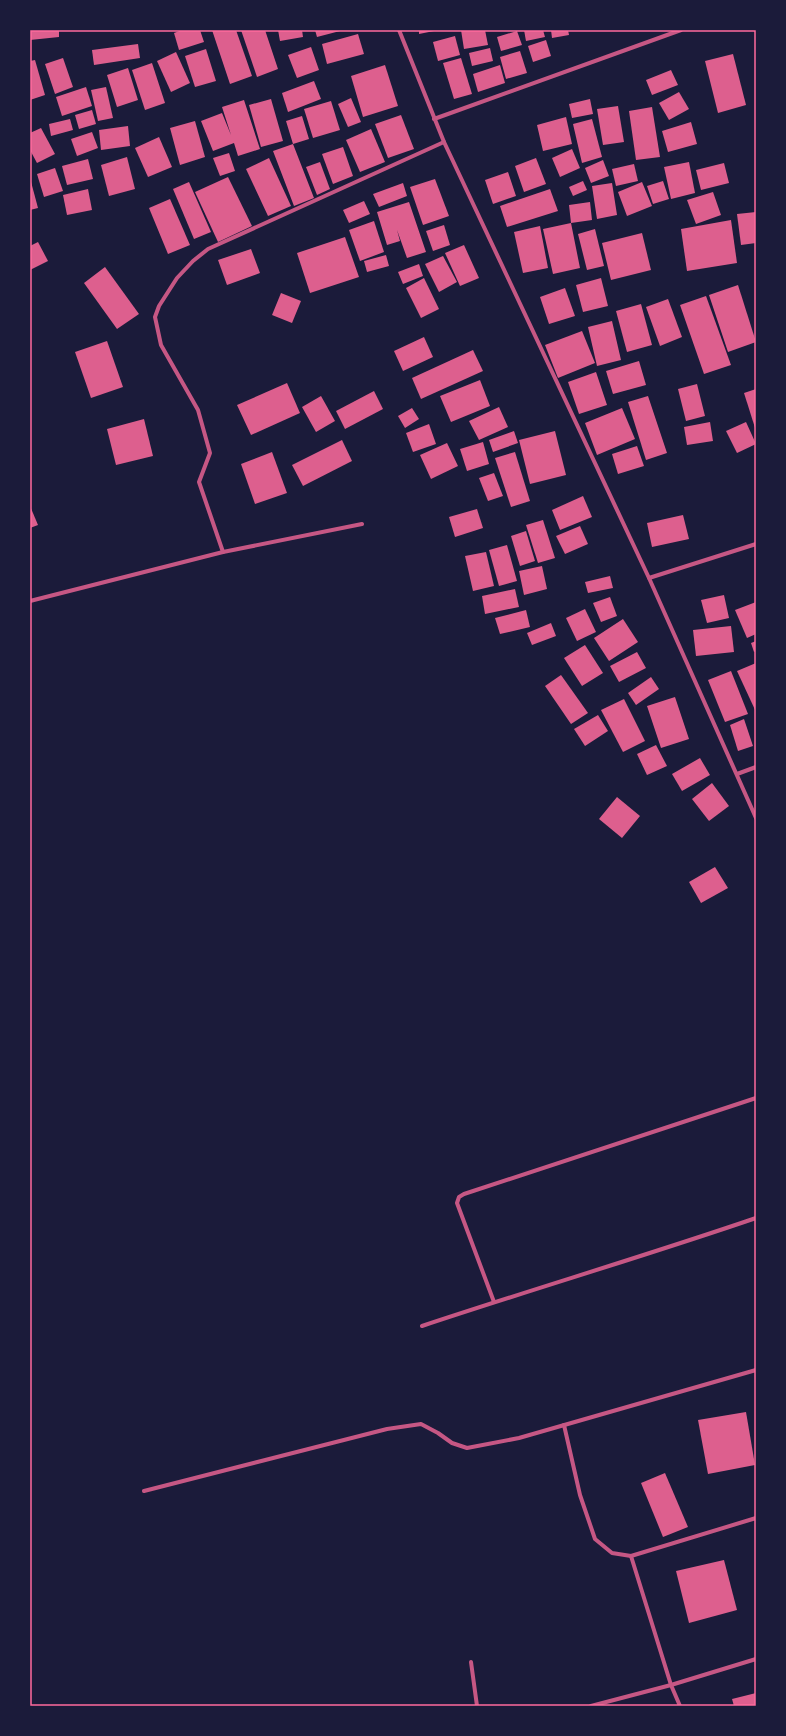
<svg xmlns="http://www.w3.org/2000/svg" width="786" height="1736" font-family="'PT Sans Narrow',sans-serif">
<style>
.building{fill:#dd5f8e}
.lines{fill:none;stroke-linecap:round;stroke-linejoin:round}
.minor{stroke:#c65784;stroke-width:4}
.neatline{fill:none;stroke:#ff6b9d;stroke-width:1.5}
</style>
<rect width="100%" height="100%" fill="#1b1b3a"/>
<g class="building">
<path d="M30,30h29v7l-29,3z"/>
<path d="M182,30h18l4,12 -25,8 -5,-17z"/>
<path d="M212,30h24l16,46 -22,8z"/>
<path d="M241,30h24l13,39 -21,8z"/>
<path d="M278,30h24l1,7 -23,4z"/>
<path d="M315,30h25v1l-23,6z"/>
<path d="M419,30h15v1l-15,3z"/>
<path d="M461,30h24l3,15 -24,4z"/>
<path d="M524,30h19l2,7 -19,4z"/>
<path d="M551,30h17l1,5 -17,3z"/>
<path d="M517,31l5,14 -21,6 -4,-14z"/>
<path d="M358,34l6,20 -37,10 -5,-20z"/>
<path d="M455,36l5,19 -22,6 -5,-19z"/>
<path d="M546,40l5,16 -18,6 -5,-16z"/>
<path d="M138,44l2,14 -46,7 -2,-15z"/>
<path d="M311,47l8,23 -22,8 -9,-23z"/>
<path d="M490,48l3,13 -21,5 -3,-13z"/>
<path d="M206,49l10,32 -21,6 -10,-31z"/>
<path d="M520,51l7,22 -21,6 -6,-22z"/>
<path d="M176,52l14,31 -19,9 -14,-31z"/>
<path d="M733,54l13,51 -28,8 -13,-52z"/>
<path d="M63,58l10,29 -18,7 -10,-30z"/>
<path d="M461,58l11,36 -18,5 -11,-36z"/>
<path d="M35,60l10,35 -15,5v-39z"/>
<path d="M152,63l13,40 -20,7 -13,-40z"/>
<path d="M385,65l13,41 -35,11 -12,-41z"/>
<path d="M500,65l5,18 -27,9 -5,-18z"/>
<path d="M128,68l10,32 -21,7 -10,-32z"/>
<path d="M671,70l7,15 -26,10 -6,-15z"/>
<path d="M314,81l7,18 -33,13 -6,-19z"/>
<path d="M86,87l6,19 -30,10 -6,-19z"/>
<path d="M106,87l7,31 -15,3 -7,-31z"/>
<path d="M679,92l10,17 -20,11 -10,-17z"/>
<path d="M351,98l10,24 -13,5 -10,-23z"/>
<path d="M271,99l12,42 -22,6 -12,-42z"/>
<path d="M590,99l3,15 -21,4 -3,-14z"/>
<path d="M244,100l16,49 -22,7 -4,-13 -21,8 -12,-30 21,-8 9,22 -9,-28z"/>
<path d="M331,101l9,29 -27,8 -9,-29z"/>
<path d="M618,106l6,36 -21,3 -6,-36z"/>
<path d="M652,107l8,50 -24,3 -7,-49z"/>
<path d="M92,110l4,14 -17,5 -4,-14z"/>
<path d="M401,115l13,34 -26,9 -13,-34z"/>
<path d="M302,116l7,23 -16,5 21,54 -20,8 -21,-55 20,-7 -7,-23z"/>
<path d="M566,117l6,27 -29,7 -6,-26z"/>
<path d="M70,119l3,11 -22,6 -2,-12z"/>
<path d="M592,119l10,38 -20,6 -9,-39z"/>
<path d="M195,121l10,36 -25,8 -10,-37z"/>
<path d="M691,122l6,22 -29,8 -6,-21z"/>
<path d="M128,126l2,20 -29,4 -2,-20z"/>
<path d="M41,128l14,26 -18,9 -7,-13v-17z"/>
<path d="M371,129l14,33 -25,10 -14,-32z"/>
<path d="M92,132l6,16 -21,8 -6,-17z"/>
<path d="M159,137l13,30 -24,10 -13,-29z"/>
<path d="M343,147l10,29 -20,8 -11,-30z"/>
<path d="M572,149l8,19 -20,9 -8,-19z"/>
<path d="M229,153l6,18 -15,5 -7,-18z"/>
<path d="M127,157l8,32 -26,7 -8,-31z"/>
<path d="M269,158l22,48 -23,10 -22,-47z"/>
<path d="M536,158l10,26 -22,8 -9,-26z"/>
<path d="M88,159l5,20 -26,6 -5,-19z"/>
<path d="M603,160l6,16 -18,7 -6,-15z"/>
<path d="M320,162l10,27 -13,6 -11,-28z"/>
<path d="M689,162l6,31 -24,6 -7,-32z"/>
<path d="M724,163l5,20 -28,7 -5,-20z"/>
<path d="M634,164l4,17 -22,5 -4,-17z"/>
<path d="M55,168l8,23 -19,6 -7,-23z"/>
<path d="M508,172l8,24 -23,8 -8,-24z"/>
<path d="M228,177l24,49 -34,16 -23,-50z"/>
<path d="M30,178l8,30 -8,2z"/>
<path d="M435,179l14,37 -26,9 -13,-38z"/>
<path d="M583,181l4,9 -14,6 -4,-9z"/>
<path d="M663,181l6,18 -16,5 -6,-18z"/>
<path d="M189,182l22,50 -17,7 -21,-50z"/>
<path d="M642,182l10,24 -25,10 -9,-24z"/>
<path d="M403,183l4,13 -28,11 -6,-13z"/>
<path d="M612,183l5,32 -20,4 -5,-33z"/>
<path d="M88,189l4,21 -25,5 -4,-20z"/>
<path d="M550,189l8,22 -51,16 -7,-21z"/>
<path d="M713,192l8,23 -25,9 -9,-24z"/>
<path d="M170,199l20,46 -22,9 -19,-46z"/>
<path d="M364,201l6,13 -21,9 -6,-13z"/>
<path d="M409,202l17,50 -19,6 -10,-28 3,11 -13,4 -10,-33z"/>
<path d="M590,202l2,18 -21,3 9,45 -27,6 -10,-45 28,-6 -2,-18z"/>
<path d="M756,212v31l-15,2 -4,-31z"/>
<path d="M731,220l6,43 -50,8 -6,-42z"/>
<path d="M374,221l10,31 -24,9 -11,-31z"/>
<path d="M444,225l6,20 -17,6 -7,-20z"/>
<path d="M540,226l8,42 -25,5 -9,-41z"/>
<path d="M595,229l9,37 -17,4 -9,-36z"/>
<path d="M642,233l9,37 -40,10 -9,-37z"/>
<path d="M345,237l14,40 -49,16 -13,-40z"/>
<path d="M38,242l10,19 -18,9v-24z"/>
<path d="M464,245l15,33 -19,8 -15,-33z"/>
<path d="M251,249l9,24 -33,12 -9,-25z"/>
<path d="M386,255l3,11 -22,6 -3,-11z"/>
<path d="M443,256l14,26 -18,10 -14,-28z"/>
<path d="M419,264l4,12 -20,8 -5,-12z"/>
<path d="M105,267l34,47 -22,15 -33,-46z"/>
<path d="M424,278l15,31 -18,9 -15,-30z"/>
<path d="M601,278l7,28 -25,6 -7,-27z"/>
<path d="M738,285l18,57 -28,10 -19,-57z"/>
<path d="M565,288l10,28 -26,8 -9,-27z"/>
<path d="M281,293l20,8 -9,22 -20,-8z"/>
<path d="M706,296l25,69 -27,9 -24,-69z"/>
<path d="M668,299l14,38 -22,9 -14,-39z"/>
<path d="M641,304l11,41 -25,7 -11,-41z"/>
<path d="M612,321l9,39 -24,6 -9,-39z"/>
<path d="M582,331l13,32 -37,15 -13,-33z"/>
<path d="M424,337l9,20 -30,14 -9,-20z"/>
<path d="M107,341l16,46 -32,11 -16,-46z"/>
<path d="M473,350l10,21 -62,28 -9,-21z"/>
<path d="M639,361l7,24 -33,9 -7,-23z"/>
<path d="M596,372l11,33 -28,9 -11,-32z"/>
<path d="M480,380l10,26 -39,16 -11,-26z"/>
<path d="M287,383l13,30 -49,22 -14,-30z"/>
<path d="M697,384l8,32 -19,5 -8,-32z"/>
<path d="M756,389v42l-12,-38z"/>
<path d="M374,391l9,18 -38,20 -9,-18z"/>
<path d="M321,396l14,25 -19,11 -14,-25z"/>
<path d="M648,396l19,57 -21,7 -18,-58z"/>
<path d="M499,407l9,20 -29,13 -10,-19z"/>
<path d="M412,408l7,11 -14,9 -7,-12z"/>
<path d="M622,408l13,31 -38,16 -12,-32z"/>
<path d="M144,419l9,37 -37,9 -9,-36z"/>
<path d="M710,422l3,19 -26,4 -3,-18z"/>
<path d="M746,422l10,22 -19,9 -11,-22z"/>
<path d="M429,424l7,20 -23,8 -7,-19z"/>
<path d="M514,431l4,12 -25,9 -4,-12z"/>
<path d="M555,431l11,44 -36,9 -11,-44z"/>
<path d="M342,440l10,21 -49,25 -11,-21z"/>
<path d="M483,442l6,22 -22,7 -7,-22z"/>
<path d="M447,443l11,23 -27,13 -11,-24z"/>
<path d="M637,446l7,20 -26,8 -6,-20z"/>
<path d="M272,452l15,41 -32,11 -14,-40z"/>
<path d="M515,452l15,49 -19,6 -16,-49z"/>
<path d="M494,473l9,23 -15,5 -9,-23z"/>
<path d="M583,496l9,21 -32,13 -8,-20z"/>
<path d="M30,506l8,19 -8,3z"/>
<path d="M477,509l6,19 -28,9 -6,-20z"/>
<path d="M683,515l6,24 -37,8 -5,-24z"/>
<path d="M543,520l12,38 -17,5 -12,-38z"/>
<path d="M580,526l8,18 -23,10 -9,-18z"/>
<path d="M526,531l9,30 -15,5 -9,-30z"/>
<path d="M507,545l10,36 -18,5 -10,-36z"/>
<path d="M486,552l8,34 -21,5 -8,-35z"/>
<path d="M542,566l5,23 -23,6 -5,-24z"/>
<path d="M610,576l3,12 -25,5 -3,-11z"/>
<path d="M515,589l4,18 -34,7 -3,-18z"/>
<path d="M724,595l5,23 -22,5 -6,-23z"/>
<path d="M610,597l7,19 -16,6 -8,-19z"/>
<path d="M756,602v32l-9,4 -12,-28z"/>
<path d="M585,609l11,23 -19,9 -11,-23z"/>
<path d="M526,610l4,17 -30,7 -5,-16z"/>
<path d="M623,619l15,23 -29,19 -15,-23z"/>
<path d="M551,623l5,13 -24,9 -5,-12z"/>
<path d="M731,626l3,26 -38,4 -3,-26z"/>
<path d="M756,641v10l-2,1 -3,-9z"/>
<path d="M585,645l18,28 -21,13 -18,-28z"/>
<path d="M637,652l9,16 -27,14 -9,-16z"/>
<path d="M756,663v49l-19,-41z"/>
<path d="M731,671l17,43 -23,8 -17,-42z"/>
<path d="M561,675l27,38 -17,11 -26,-38z"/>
<path d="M651,677l8,12 -23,16 -8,-12z"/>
<path d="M675,697l14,42 -28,9 -14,-42z"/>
<path d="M624,699l21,42 -22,11 -22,-42z"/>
<path d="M598,715l10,16 -23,15 -11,-17z"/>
<path d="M744,719l9,27 -15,5 -8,-26z"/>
<path d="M656,745l11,21 -20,9 -10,-21z"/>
<path d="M700,758l10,17 -28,16 -10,-17z"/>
<path d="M712,783l17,23 -20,15 -17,-22z"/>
<path d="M617,797l23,19 -18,22 -23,-19z"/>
<path d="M715,867l13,21 -27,15 -12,-21z"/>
<path d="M746,1412l9,53 -47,9 -10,-54z"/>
<path d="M665,1473l23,54 -25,10 -22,-54z"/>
<path d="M724,1560l13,50 -48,13 -13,-52z"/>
<path d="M756,1693v13h-22l-2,-7z"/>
</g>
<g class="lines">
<g class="minor">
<path d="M399,30l45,112 205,436 107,240"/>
<path d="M434,119l247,-89"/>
<path d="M223,552l-24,-70 11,-29 -12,-43 -37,-65 -6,-28 4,-11 18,-28 16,-17 15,-12 236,-107"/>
<path d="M649,578l107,-34"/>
<path d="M30,601l193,-49 139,-28"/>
<path d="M737,774l19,-7"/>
<path d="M494,1302l-37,-99 2,-6 5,-3 292,-96"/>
<path d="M422,1326c111,-37 223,-70 334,-108"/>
<path d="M564,1425l16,70 15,44 17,14 19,3 125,-38"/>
<path d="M144,1491l243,-62 34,-5 17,9 14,10 15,5 52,-10 237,-68"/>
<path d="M631,1556l40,129 9,21"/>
<path d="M471,1662l6,44"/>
<path d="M591,1706l80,-21 85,-26"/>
</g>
</g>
<rect width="786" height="1736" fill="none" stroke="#1b1b3a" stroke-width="62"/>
<rect x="31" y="31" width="724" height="1674" class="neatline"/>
</svg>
